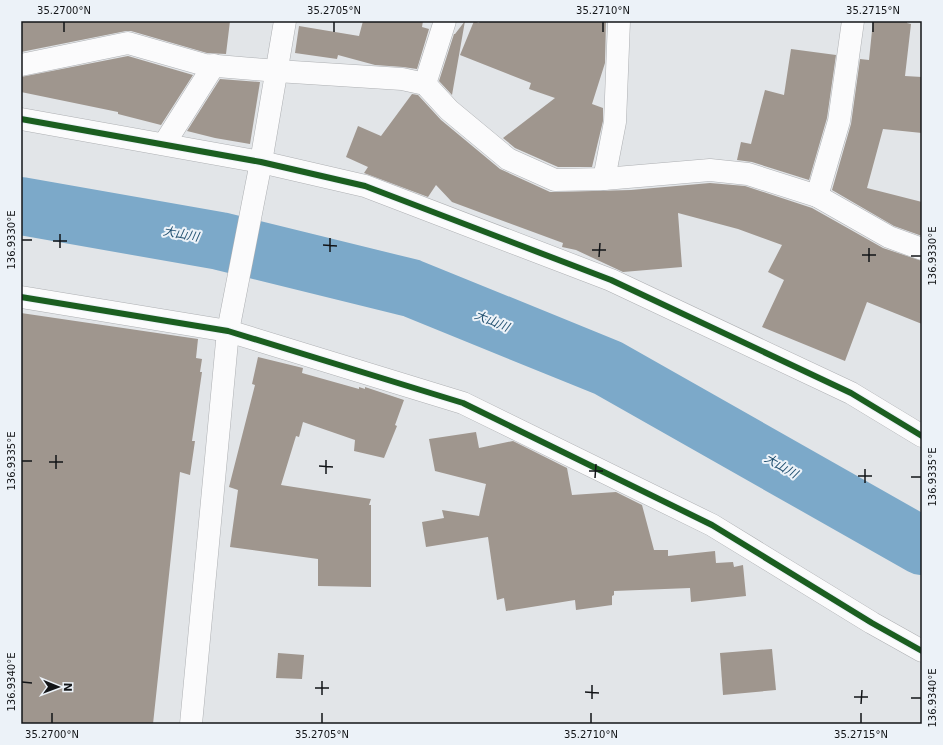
<svg xmlns="http://www.w3.org/2000/svg" width="943" height="745" font-family="'DejaVu Sans','Noto Sans JP',sans-serif">
<style>
.lines{fill:none;stroke-linecap:round;stroke-linejoin:round}
.river{stroke:#7ca9c9;stroke-width:58}
.building{fill:#9f968e}
.street-casing{stroke:#aeb0b3;stroke-width:23}
.street{stroke:#fbfbfc;stroke-width:22}
.cycleway-casing{stroke:#ecf2f8;stroke-width:8}
.cycleway{stroke:#1b5e20;stroke-width:6}
.ticks{fill:none;stroke:#121417;stroke-width:1.5}
.labels{text-anchor:middle;dominant-baseline:central;stroke-width:4;stroke-linejoin:round;paint-order:stroke}
.water-label{font-size:12px;font-style:italic;fill:#215070;stroke:#ecf2f8}
.neatline{fill:none;stroke:#121417;stroke-width:1.5}
.ticks-label{font-size:10px;text-anchor:middle;fill:#121417}
</style>
<rect width="100%" height="100%" fill="#e2e5e8"/>
<g class="lines">
<path class="river" d="M21,206l199,35 191,47 197,80 314,178"/>
</g>
<g class="building">
<path d="M21,21h209l-4,33 -19,-1 -76,-22h-5l-105,21z"/>
<path d="M363,21h60l-1,6 7,2 -12,40 -14,-2 -28,-2 -37,-10 -1,4 -42,-6 4,-27 60,10z"/>
<path d="M465,21l-13,74 -13,-14 15,-47h1z"/>
<path d="M474,21l5,2 1,-2h126l-1,42 -13,41 11,4v13l-11,46h-34l-43,-19 -12,-10 52,-40 -26,-9 2,-6 -71,-28z"/>
<path d="M873,21h34v2l4,1 -6,52 17,1v56l-39,-4 -16,59 55,14v34l-28,-10 -62,-36 19,-66 9,-65 9,1z"/>
<path d="M791,49l45,6 -9,63 -18,62 -57,-18 -15,-2 4,-18 10,2 14,-54 19,5z"/>
<path d="M128,56l65,19 -32,50 -43,-11v-2l-97,-20v-15z"/>
<path d="M220,79l40,3 -10,62 -35,-6 -28,-7z"/>
<path d="M412,94l6,1 23,25 59,49 50,23h5l76,-2 79,-7 35,3 67,22 71,40 39,13v63l-55,-22 -22,59 -83,-34 22,-47 -16,-8 14,-27 -44,-16 -60,-16 4,54 -59,5 -47,-22 -14,-3 1,-4 -111,-41 -16,-17 -8,12 -64,-24 4,-6 -22,-10 12,-31 23,10z"/>
<path d="M21,313l177,26 -2,19 6,1 -2,13h2l-10,69h3l-5,34 -10,-3 -27,252h-132z"/>
<path d="M258,357l45,11 -1,5 57,16v-2l6,2v-2l39,13 -9,25 2,1 -13,32 -30,-7 1,-11 -52,-18 -4,15 -3,-1 -15,49 90,14 -2,6h2v82l-53,-1v-27l-88,-12 8,-57 -9,-3 26,-102 -3,-1z"/>
<path d="M476,432l3,16 34,-7 54,27 5,27 44,-3 26,13 12,45h14v6l47,-5 1,12 17,-1 1,5 9,-2 3,31 -55,6 -1,-14 -76,3v4l-2,1v9l-36,5 -1,-10 -69,11 -2,-13 -7,2 -9,-63 -62,10 -4,-25 22,-4 -2,-8 37,6 7,-32 -51,-13 -6,-32z"/>
<path d="M772,649l4,41 -53,5 -3,-42z"/>
<path d="M278,653l26,2 -2,24 -26,-1z"/>
</g>
<g class="lines">
<g class="street-casing">
<g id="street">
<path d="M21,65l107,-22 77,22 72,6 125,8 23,5 24,26 59,49 47,21 49,-1 106,-9 38,4 69,22 72,41 33,12"/>
<path d="M425,84l20,-63"/>
<path d="M21,119l240,43 104,24 246,94 240,113 71,43"/>
<path d="M164,144l50,-79"/>
<path d="M604,179l11,-57 4,-101"/>
<path d="M817,196l22,-75 14,-100"/>
<path d="M21,297l207,34 235,72 249,122 160,98 50,28"/>
<path d="M191,724l37,-393 33,-169 24,-141"/>
</g>
</g>
<use href="#street" class="street"/>
<g class="cycleway-casing">
<g id="cycleway">
<path d="M21,119l240,43 104,24 246,94 240,113 71,43"/>
<path d="M21,297l207,34 235,72 249,122 160,98 50,28"/>
</g>
</g>
<use href="#cycleway" class="cycleway"/>
</g>
<path class="ticks" d="M64,32v-10M334,32v-10M603,32v-10M873,32v-10M22,240h10M53,241h14M323,245l14,1M60,248v-14M592,250h14M330,252v-14M862,255h14M911,256h10M599,257l1,-14M869,262v-14M22,461h10M49,462h14M319,466l14,1M56,469v-14M589,471h14M326,474v-14M858,476h14M911,477h10M595,478l1,-14M865,483v-14M22,682l10,1M315,688h14M585,692l14,1M322,695v-14M854,697h14M911,698h10M592,699v-14M861,704l1,-14M52,723v-10M322,723v-10M591,723v-10M861,723v-10"/>
<g class="labels">
<g class="water-label">
<text transform="translate(181 234) rotate(10)">大山川</text>
<text transform="translate(492 321) rotate(22)">大山川</text>
<text transform="translate(781 466) rotate(30)">大山川</text>
</g>
</g>
<rect width="943" height="745" fill="none" stroke="#ecf2f8" stroke-width="44"/>
<g transform="translate(58 687) rotate(91)" stroke="#ecf2f8" stroke-width="3" paint-order="stroke">
<path d="M0-3L7 15L0 10L-7 15Z" fill="#121417"/>
<text y="-6" font-size="11" font-weight="bold" text-anchor="middle" fill="#121417">N</text>
</g>
<rect x="22" y="22" width="899" height="701" class="neatline"/>
<g class="ticks-label">
<text x="64" y="14">35.2700°N</text>
<text x="334" y="14">35.2705°N</text>
<text x="603" y="14">35.2710°N</text>
<text x="873" y="14">35.2715°N</text>
<text transform="translate(11 240) rotate(-90)" y="4">136.9330°E</text>
<text transform="translate(932 256) rotate(-90)" y="4">136.9330°E</text>
<text transform="translate(11 461) rotate(-90)" y="4">136.9335°E</text>
<text transform="translate(932 477) rotate(-90)" y="4">136.9335°E</text>
<text transform="translate(11 682) rotate(-90)" y="4">136.9340°E</text>
<text transform="translate(932 698) rotate(-90)" y="4">136.9340°E</text>
<text x="52" y="738">35.2700°N</text>
<text x="322" y="738">35.2705°N</text>
<text x="591" y="738">35.2710°N</text>
<text x="861" y="738">35.2715°N</text>
</g>
</svg>
